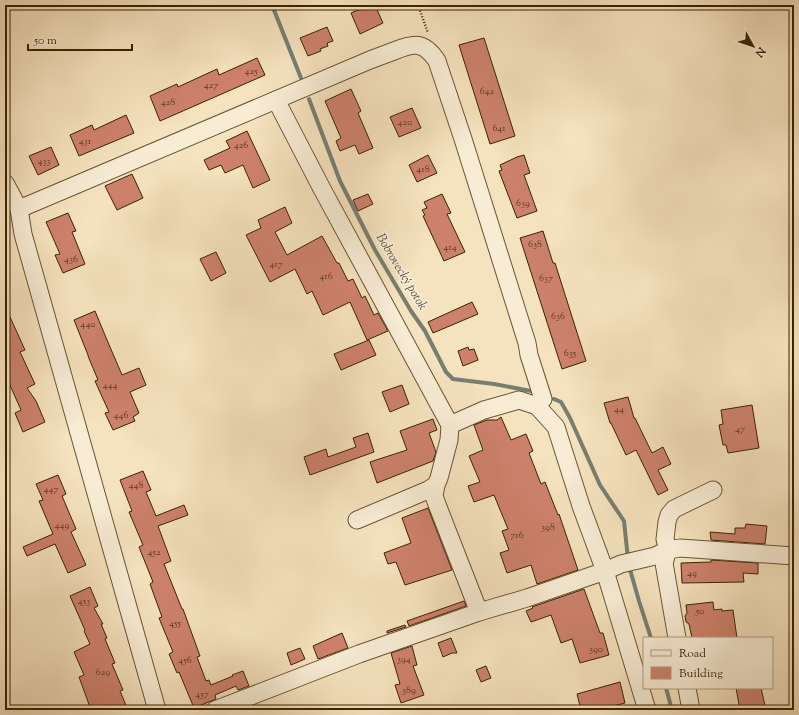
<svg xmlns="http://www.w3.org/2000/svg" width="799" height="715" font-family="'Sorts Mill Goudy',serif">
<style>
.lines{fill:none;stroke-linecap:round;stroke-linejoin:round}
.stream{stroke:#777f71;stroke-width:4}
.building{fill:#cd816c;stroke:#3a2302}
.minor-casing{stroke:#695331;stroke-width:19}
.path{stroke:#3a2302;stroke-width:2.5;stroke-dasharray:1 2;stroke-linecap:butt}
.minor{stroke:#f8ecd5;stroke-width:17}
.labels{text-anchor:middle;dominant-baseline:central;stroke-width:4;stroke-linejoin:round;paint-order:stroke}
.number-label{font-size:10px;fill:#5f3a1c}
.water-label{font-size:13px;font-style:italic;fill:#59513a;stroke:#f8ecd5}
</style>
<rect width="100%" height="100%" fill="#f5e2be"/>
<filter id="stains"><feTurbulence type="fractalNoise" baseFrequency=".005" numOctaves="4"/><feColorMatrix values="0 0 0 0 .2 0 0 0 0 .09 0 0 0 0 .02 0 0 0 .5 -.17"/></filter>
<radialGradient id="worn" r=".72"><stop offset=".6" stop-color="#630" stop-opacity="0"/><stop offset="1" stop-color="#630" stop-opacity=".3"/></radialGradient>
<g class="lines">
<g class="stream">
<path d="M272,5l29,73"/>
<path d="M309,99l31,82 35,69 36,61 14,20 21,41 7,7 41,5 37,7"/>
<path d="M554,399l7,3 9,16 30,67 24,36 4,38"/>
<path d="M629,566l10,35 12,37"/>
<path d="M666,688l6,22"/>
</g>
</g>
<g class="building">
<path d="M370,5h5l8,18 -23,11 -9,-21z"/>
<path d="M327,27l6,14 -6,2 1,3 -8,3 1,2 -13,5 -8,-18z"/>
<path d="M484,38l31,98 -25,8 -31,-99z"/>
<path d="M257,58l8,17 -105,46 -10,-25 27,-12 1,3 39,-18 2,6z"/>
<path d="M351,89l10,22 -3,2 15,35 -14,6 -4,-9 -15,6 -4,-10 5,-3 -16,-37z"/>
<path d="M412,108l9,20 -22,9 -9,-20z"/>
<path d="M126,115l8,18 -55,23 -9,-21 22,-10 2,5z"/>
<path d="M247,131l23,49 -17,8 -10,-23 -18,8 -4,-8 -12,5 -5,-10 26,-12 -4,-7z"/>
<path d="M51,147l8,18 -21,10 -9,-19z"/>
<path d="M428,155l9,18 -20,9 -8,-17z"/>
<path d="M524,155l6,18 -6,2 13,36 -20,7 -18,-47 3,-1 -2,-5 17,-8z"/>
<path d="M132,174l11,24 -26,12 -12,-24z"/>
<path d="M368,194l5,10 -15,7 -5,-11z"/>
<path d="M442,194l9,19 -4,1 18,38 -21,9 -21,-45 2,-1 -3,-5 5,-2 -3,-6z"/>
<path d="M285,207l7,16 -17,9 12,23 35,-19 15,27h2l9,18 5,-2 9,19 3,-2 9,19 4,-2 10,18 -21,9 -17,-38 -27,13 -11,-24 -5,3 -12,-25 -25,13 -24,-47 15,-7 -3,-8z"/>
<path d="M68,213l8,18 -4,1 13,32 -22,9 -8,-18 5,-1 -14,-32z"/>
<path d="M543,231l10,32h2l31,98 -24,8 -42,-131z"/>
<path d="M216,252l10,21 -15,8 -11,-22z"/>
<path d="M472,302l6,12 -45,19 -5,-11z"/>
<path d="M5,306l20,44 -5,2 15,32 -8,4 9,13 9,21 -22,10 -8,-19 6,-3 -16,-36z"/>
<path d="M95,311l12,29 15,35 17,-7 7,17 -16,7 9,21 -6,4 2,4 -22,9 -8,-17 4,-1 -14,-31 3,-1 -10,-24v-1l-14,-35z"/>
<path d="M369,340l7,15 -35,15 -7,-16z"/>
<path d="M468,347l1,3 5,-1 4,11 -15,6 -5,-15z"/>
<path d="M402,385l7,19 -19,8 -8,-20z"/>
<path d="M628,397l6,21h1l17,35 11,-6 8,17 -13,6 10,20 -10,5 -22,-45 -10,5 -15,-32h-1l-6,-20z"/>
<path d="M752,405l7,43 -31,5 -2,-8h-3l-4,-20 4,-1 -2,-14z"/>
<path d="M501,417l10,23 15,-6 7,17 -4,2 12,31 4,-2 13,33 1,-1 19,56 -41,14 -6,-19 -24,8 -7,-20 9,-3 -7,-19 6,-2 -14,-34 -20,7 -6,-16 12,-4 -11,-26 14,-6 -9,-25 13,-5h10z"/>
<path d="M433,419l4,11 -8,3 7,19 -3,9 -56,22 -7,-21 37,-12 -7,-19z"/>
<path d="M368,433l6,19 -64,23 -6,-18 22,-8 2,8 28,-10 -3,-9z"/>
<path d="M143,471l8,19 -5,2 10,24 28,-11 4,10 -30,11 13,35 -7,3 18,45h1l17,47 -3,1 9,24 3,-1 2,5 22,-9 -1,-1 11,-4 6,15 -11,4 -2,-4 -21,9 1,4 -22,9 -15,-36 -2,1 -8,-19 4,-2 -14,-34 3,-1 -12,-33 3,-2 -14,-35 4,-2 -14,-33 3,-1 -12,-31z"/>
<path d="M58,475l8,19 -4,2 14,33 -5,3 15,33 -18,8 -13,-29 -28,12 -4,-9 30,-13 -14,-33 4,-1 -7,-16z"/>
<path d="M428,508l24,62 -47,15 -9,-23 -8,2 -4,-11 27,-10 -9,-25z"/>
<path d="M746,524l21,2 -2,18 -54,-4 -1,-8 25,2v-6h10z"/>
<path d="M711,560l47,3v11l-15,-1 1,9 -62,1 -1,-20 30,-1z"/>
<path d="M90,587l8,19 -4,2 9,16h-2l6,14 -2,1 10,24 -3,1 11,26 -3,1 8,19h-20l-2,-4 -8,4h-7l-12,-33 5,-2 -10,-23 16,-8 -6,-13 1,-1 -15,-34z"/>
<path d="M584,589l16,44h3l6,22 -29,8 -8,-24 -11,4 -10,-28 -20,7 -5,-11 7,-3 -1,-1z"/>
<path d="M464,601l2,5 -57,20 -2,-5z"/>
<path d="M713,602l1,8 8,-1v2l11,-1 4,28h-45l-3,-14 -3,-2 -1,-6 2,-3 -1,-8z"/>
<path d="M405,625l1,2 -19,6v-2z"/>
<path d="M342,633l6,15 -30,11 -5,-13z"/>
<path d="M451,638l6,15h-5l-9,4 -5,-14z"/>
<path d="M412,646l5,19 -4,1 11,29 -23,8 -6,-18 5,-1 -9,-31z"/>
<path d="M300,648l5,11 -14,6 -4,-12z"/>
<path d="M486,666l5,12 -10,4 -5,-12z"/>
<path d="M620,682l5,21 -27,7h-17l-4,-16z"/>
<path d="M736,688h25l5,22h-26z"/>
</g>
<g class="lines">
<g class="minor-casing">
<g id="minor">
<path d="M276,100l45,87 129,238 34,-15 35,-10 18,6"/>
<path d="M5,183l14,26 351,-149c8,-3 16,-6 24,-9 20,-8 30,-10 43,10l26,78 64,204 2,12 14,44 -6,7 19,21 25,79 24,65 42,139"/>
<path d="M19,209l4,25 134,476"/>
<path d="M436,485l-2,11 4,11 41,105"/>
<path d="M357,520l71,-30 8,-5 3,-7 10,-38 1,-15"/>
<path d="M677,638l-13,-75 4,-13 -3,-11 2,-17 2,-7 5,-6 39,-19"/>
<path d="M687,688l4,22"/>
<path d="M215,710l144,-56 120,-42 48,-14 78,-27 16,-7 34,-8 13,-6 12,-2 114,8"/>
</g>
</g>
<path class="path" d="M418,5l10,28"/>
<use href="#minor" class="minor"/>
</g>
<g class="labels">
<g class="number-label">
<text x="251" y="71">425</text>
<text x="211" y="85">427</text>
<text x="487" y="91">642</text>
<text x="168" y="102">428</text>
<text x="405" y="122">420</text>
<text x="499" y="128">641</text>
<text x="85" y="141">431</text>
<text x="241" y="145">426</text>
<text x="44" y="161">433</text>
<text x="423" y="169">418</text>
<text x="523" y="203">639</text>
<text x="535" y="244">638</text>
<text x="450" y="247">414</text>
<text x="71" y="259">436</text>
<text x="276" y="264">417</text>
<text x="326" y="276">416</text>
<text x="546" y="278">637</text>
<text x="558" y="316">636</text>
<text x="88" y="324">440</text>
<text x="570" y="353">635</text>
<text x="110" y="385">444</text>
<text x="619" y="409">44</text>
<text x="121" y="415">446</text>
<text x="740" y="429">47</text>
<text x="136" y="485">448</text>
<text x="51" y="489">447</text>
<text x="62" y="525">449</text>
<text x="548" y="527">398</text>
<text x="517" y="535">716</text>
<text x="154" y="552">452</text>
<text x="692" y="573">49</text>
<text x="84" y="601">453</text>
<text x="700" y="611">50</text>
<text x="175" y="623">455</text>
<text x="596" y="649">390</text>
<text x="404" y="659">394</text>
<text x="185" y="660">456</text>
<text x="103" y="672">629</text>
<text x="409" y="690">389</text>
<text x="202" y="694">457</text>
</g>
<g class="water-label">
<text transform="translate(401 272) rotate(59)">Bobrovecký potok</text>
</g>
</g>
<rect width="799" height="715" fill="none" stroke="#f5e2be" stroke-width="20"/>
<rect x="6" y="6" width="787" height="703" fill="none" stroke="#3a2302" stroke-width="2"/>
<rect x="10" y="10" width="779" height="695" fill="none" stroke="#3a2302"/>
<rect x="643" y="637" width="130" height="52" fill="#f8ecd5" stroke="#ac9c81"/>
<rect x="651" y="650" width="20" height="6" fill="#f8ecd5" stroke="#ac9c81"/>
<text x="679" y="657" font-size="12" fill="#3a2302">Road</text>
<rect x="651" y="667" width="20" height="12" fill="#cd816c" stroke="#ac9c81"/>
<text x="679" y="677" font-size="12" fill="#3a2302">Building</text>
<g transform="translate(753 46) rotate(130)" stroke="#f8ecd5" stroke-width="3" paint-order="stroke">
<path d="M0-3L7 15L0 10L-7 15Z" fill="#3a2302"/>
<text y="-6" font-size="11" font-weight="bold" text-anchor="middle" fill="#3a2302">N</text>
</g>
<path d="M28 44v6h104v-6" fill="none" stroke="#3a2302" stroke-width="2"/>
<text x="34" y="44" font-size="12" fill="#3a2302" stroke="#f8ecd5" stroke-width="3" paint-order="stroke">50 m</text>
<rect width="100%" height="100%" filter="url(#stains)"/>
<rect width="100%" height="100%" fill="url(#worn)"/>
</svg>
